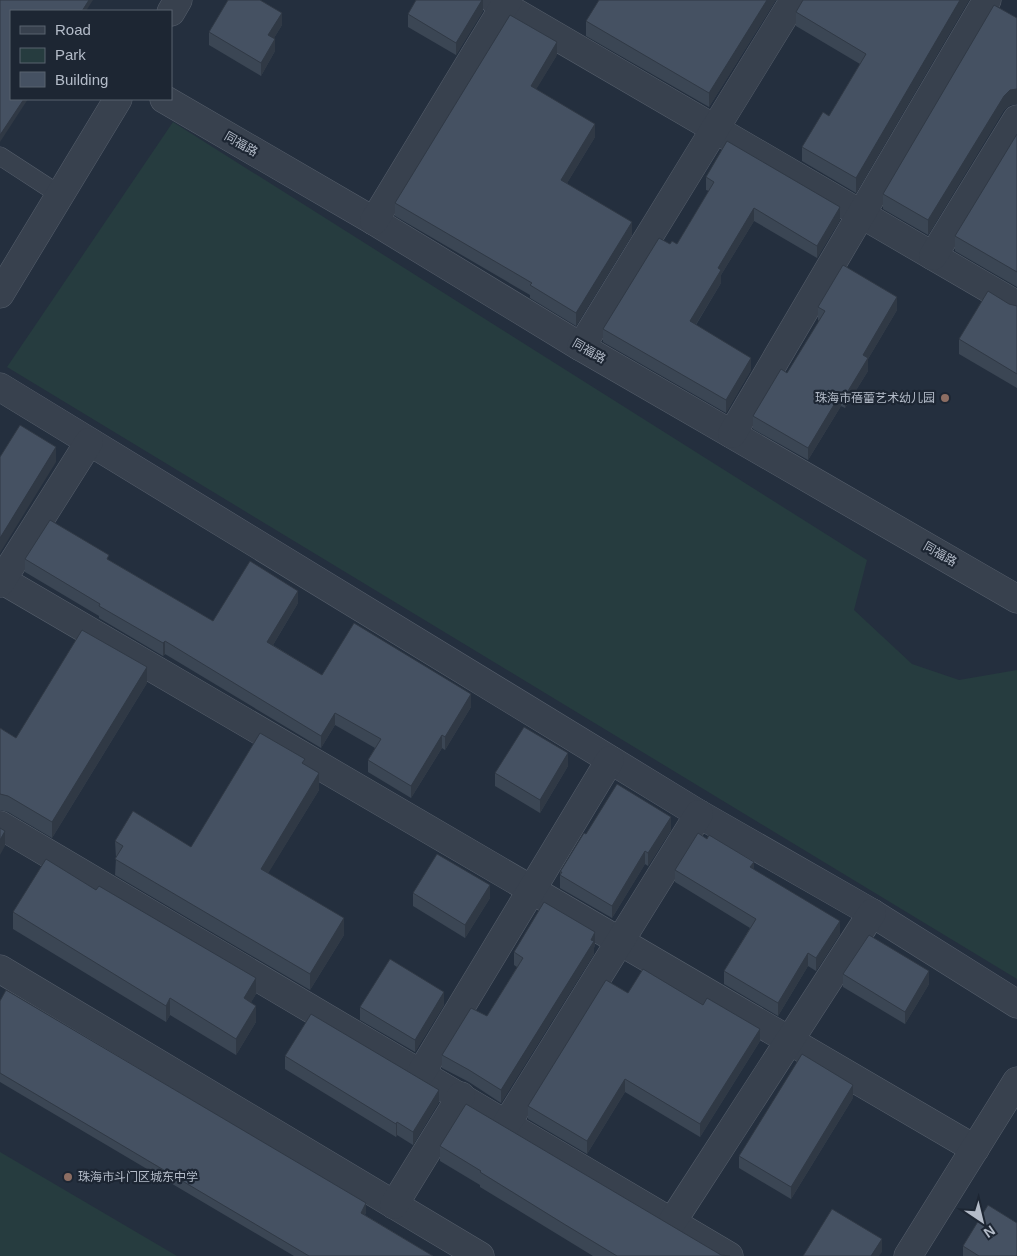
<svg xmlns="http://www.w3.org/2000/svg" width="1017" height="1256" font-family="Helvetica,'Noto Sans SC',sans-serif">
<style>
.green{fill:#263c3f}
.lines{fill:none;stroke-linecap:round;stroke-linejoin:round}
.service-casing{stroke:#565f6c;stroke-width:19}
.minor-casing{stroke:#565f6c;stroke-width:29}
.tertiary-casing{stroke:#565f6c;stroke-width:29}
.service{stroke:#38414e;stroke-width:18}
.minor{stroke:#38414e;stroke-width:28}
.tertiary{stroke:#38414e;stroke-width:28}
.wall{fill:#3b4654}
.shaded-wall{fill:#303945}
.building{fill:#455162;stroke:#303945}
.education-dot{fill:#8d6e63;stroke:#1d2633;stroke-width:2}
.labels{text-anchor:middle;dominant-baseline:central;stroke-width:4.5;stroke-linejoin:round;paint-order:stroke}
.street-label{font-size:12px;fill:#b4bcc9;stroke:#1d2633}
.poi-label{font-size:12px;fill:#b4bcc9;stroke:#1d2633;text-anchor:end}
</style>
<rect width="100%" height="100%" fill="#242f3e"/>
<g class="green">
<path d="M173,122l694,438 -13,50 58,54 47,16 58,-10v309l-1010,-612z"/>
<path d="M0,1152l177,104h-177z"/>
</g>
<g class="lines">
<g class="service-casing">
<path id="service" d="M0,156l60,39"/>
</g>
<g class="minor-casing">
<g id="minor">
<path d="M494,0l523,305"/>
<path d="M164,99l210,122 207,126 436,252"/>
<path d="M374,221l134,-221"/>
<path d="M933,256l84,-137"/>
<path d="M581,347l213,-347"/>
<path d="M0,387l699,427 173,99 145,91"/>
<path d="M732,434l255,-434"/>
<path d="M2,580l973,569"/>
<path d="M0,583l89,-141"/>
<path d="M0,825l729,431"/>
<path d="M0,969l480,287"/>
<path d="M421,1073l189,-313"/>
<path d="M507,1123l192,-309"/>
<path d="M394,1205l67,-109"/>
<path d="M672,1222l200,-309"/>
<path d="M908,1256l109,-175"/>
</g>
</g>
<g class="tertiary-casing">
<g id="tertiary">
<path d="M171,12l7,-12"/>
<path d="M0,294l118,-195"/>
</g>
</g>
<use href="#service" class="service"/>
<use href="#minor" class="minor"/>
<use href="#tertiary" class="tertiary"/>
</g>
<g class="wall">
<path d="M483,0v11l-27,44 -48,-28v-13z"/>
<path d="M776,0l-67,107 -123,-71v-15z"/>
<path d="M969,0l-113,193 -54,-32v-14l27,-31 31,-52 -64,-38v-14z"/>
<path d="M1017,18v86l-7,1 -6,5 -76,125 -45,-26v-15z"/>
<path d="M282,25l-8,13 1,13 -14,25 -52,-31v-13z"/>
<path d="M557,55l-21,34 59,48 -28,46 65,52 -56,91 -46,-28v-3l-135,-79v-13z"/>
<path d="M1017,134v153l-62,-36v-15z"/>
<path d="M706,177l134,43 -23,38 -63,-37 -33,54v8l-25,42 55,45 -25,43 -123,-71v-13l67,-85h7l32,-53 -3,-1z"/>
<path d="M1009,304l8,2v82l-58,-34v-15z"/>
<path d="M818,307l79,3 -29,49v12l-23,37 -4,-2 -33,54 -55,-31v-13l34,-43 32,-52 -1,-1z"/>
<path d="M25,559l84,1 104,61 85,-18 -25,42 49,30 149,32 -26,43 -3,-2 -31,50 -43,-26v-12l7,-12 -40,-23 -14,23 -156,-94 -2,2 -64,-38v-2l-74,-44z"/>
<path d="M147,683l-95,155 -44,-26 -8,-2v-82l16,10z"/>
<path d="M305,764l14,26 -51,83 76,62 -34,55 -195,-115 1,-17 -1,-17 76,6z"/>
<path d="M568,766l-28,47 -45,-27v-13z"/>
<path d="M671,830l-23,36 -3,-2 -33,54 -52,-30v-16l26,-38z"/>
<path d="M675,870h79l86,64 -24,37 -8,-5 -30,50 -54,-32v-13l26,-43 -75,-46z"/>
<path d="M413,893l77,5 -25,40 -52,-32z"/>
<path d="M13,912l243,82 -5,8 5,20 -20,33 -66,-40 -4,7 -153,-93z"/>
<path d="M595,945l-1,3v6l-93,149 -32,-21 -27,-14v-13l45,-39 30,-49 -3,-2v-13z"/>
<path d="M843,974l86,10 -24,40 -62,-37z"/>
<path d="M628,993l132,48 -60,96 -75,-45 -38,62 -59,-35v-13z"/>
<path d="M0,1001l366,211 -1,3 68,41h-139l-294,-174z"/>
<path d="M444,1005l-29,47 -55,-32v-13z"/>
<path d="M285,1056l154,46 -26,43 -16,-10 -1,2 -111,-68z"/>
<path d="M853,1098l-62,101 -52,-31v-12z"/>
<path d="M440,1146l281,109 9,1h-137l-113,-69v-2l-40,-24z"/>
<path d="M963,1246l54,10h-54z"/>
</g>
<g class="shaded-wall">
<path d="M89,0h4l-7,11h-4z"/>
<path d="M482,0h1v11l-27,44v-12z"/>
<path d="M767,0h9l-67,107v-14z"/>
<path d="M960,0h9l-113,193v-15z"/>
<path d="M282,13v12l-14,23v-13z"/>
<path d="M275,39v12l-14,25v-13z"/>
<path d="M557,42v13l-26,43v-12z"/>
<path d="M1017,89v15l-7,1 -6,5 -76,125v-15l76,-124 6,-6z"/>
<path d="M24,99h4l-28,43v-7z"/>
<path d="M595,124v13l-34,56v-13z"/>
<path d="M840,207v13l-23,38v-12z"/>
<path d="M754,208v13l-33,54v8l-31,51v-13l28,-53z"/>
<path d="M632,222v13l-56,91v-13z"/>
<path d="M897,297v13l-29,49v12l-23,37v-12l18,-41z"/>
<path d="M751,358v12l-25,43v-13z"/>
<path d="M841,393v13l-33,54v-12z"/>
<path d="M56,447v15l-56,91v-15z"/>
<path d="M298,591v12l-31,52v-13z"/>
<path d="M165,641v13l-2,2v-13z"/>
<path d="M147,667v16l-95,155v-16z"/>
<path d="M471,694v13l-26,43v-13z"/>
<path d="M335,713v12l-14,23v-12z"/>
<path d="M442,735v13l-31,50v-12z"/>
<path d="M568,753v13l-28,47v-13z"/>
<path d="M319,773v17l-58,95v-16z"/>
<path d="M671,817v13l-23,36v-13z"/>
<path d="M5,831v15l-5,9v-15z"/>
<path d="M645,851v13l-33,54v-12z"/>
<path d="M754,862v12l-4,-7z"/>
<path d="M490,885v13l-25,40v-13z"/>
<path d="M344,918v17l-34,55v-16z"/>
<path d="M840,921v13l-24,37v-13z"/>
<path d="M595,932v13l-1,3v6l-93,149v-13z"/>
<path d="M808,953v13l-30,50v-13z"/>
<path d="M929,971v13l-24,40v-12z"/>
<path d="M256,978v16l-12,20v-16z"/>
<path d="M444,992v13l-29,47v-12z"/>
<path d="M170,998v17l-4,7v-16z"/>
<path d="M256,1006v16l-20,33v-16z"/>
<path d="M760,1029v12l-60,96v-13z"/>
<path d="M625,1079v13l-38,62v-13z"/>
<path d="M853,1085v13l-62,101v-12z"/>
<path d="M439,1090v12l-26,43v-13z"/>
<path d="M397,1122v13l-1,2v-13z"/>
<path d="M366,1203v9l-5,10v-9z"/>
<path d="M882,1239v13l-3,4h-8z"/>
</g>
<g class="building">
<path d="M0,0h89l-7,11h-71v88h13l-24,36z"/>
<path d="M228,0h32l22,13 -14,22 7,4 -14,24 -52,-31z"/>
<path d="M416,0h66l-26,43 -48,-29z"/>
<path d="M599,0h168l-58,93 -123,-72z"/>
<path d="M803,0h157l-104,178 -54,-31 21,-35 6,4 37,-62 -70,-42z"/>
<path d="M994,5l23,13v71l-7,1 -6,6 -76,124 -45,-26z"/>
<path d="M510,15l47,27 -26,44 64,38 -34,56 71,42 -56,91 -46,-28 2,-2 -137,-80z"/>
<path d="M1017,134v138l-62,-36z"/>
<path d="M727,141l113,66 -23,39 -63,-38 -36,60 3,2 -31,51 61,37 -25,42 -123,-71 56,-91 11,6 2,-3 5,3 37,-62 -8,-5z"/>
<path d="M843,265l54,32 -34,58 5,3 -23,38 -4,-3 -33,55 -55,-32 28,-47 6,4 38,-62 -7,-4z"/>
<path d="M988,291l21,13 8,2v68l-58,-35z"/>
<path d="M20,425l36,22 -56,91v-81z"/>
<path d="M50,520l59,35 -2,4 106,62 37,-60 48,30 -31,51 55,33 32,-52 117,71 -26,43 -3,-2 -31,51 -43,-26 13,-21 -46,-26 -14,23 -156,-95 -2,2 -64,-37 1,-2 -75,-45z"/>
<path d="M82,630l65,37 -95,155 -44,-26 -8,-2v-66l16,10z"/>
<path d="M524,727l44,26 -28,47 -45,-27z"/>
<path d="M260,733l45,26 -3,4 17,10 -58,96 83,49 -34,56 -195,-115 8,-13 -8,-5 18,-30 58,36z"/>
<path d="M617,784l54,33 -23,36 -3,-2 -33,55 -52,-31 2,-3h-2l24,-39 2,1z"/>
<path d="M0,828l5,3 -5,9z"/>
<path d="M698,833l9,6 2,-4 45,27 -4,5 90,54 -24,37 -8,-5 -30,50 -54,-32 32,-52 -81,-49z"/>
<path d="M437,854l53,31 -25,40 -52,-32z"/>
<path d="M46,859l50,31 3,-4 157,92 -12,20 12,8 -20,33 -66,-41 -4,8 -153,-94z"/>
<path d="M544,902l51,30 -4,8 3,1 -93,149 -32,-20 -27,-15 29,-47 16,8 36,-58 -9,-6z"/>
<path d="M869,935l60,36 -24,41 -62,-38z"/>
<path d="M390,959l54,33 -29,48 -55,-33z"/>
<path d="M643,969l60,36 4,-7 53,31 -60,95 -75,-45 -38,62 -59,-35 78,-126 22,13z"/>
<path d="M6,990l360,213 -5,10 72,43h-124l-309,-183v-72z"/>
<path d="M311,1014l128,76 -26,42 -16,-10 -1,2 -111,-68z"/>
<path d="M802,1054l51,31 -62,102 -52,-31z"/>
<path d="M466,1104l255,151 9,1h-113l-53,-32 -84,-52 1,-1 -41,-25z"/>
<path d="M988,1205l29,18v33h-38l-16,-10z"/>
<path d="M832,1209l50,30 -11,17h-68z"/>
</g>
<g class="education-dot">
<circle cx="945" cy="398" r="5"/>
<circle cx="68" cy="1177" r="5"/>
</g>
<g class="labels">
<g class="street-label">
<text transform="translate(241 144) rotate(30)">同福路</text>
<text transform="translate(589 351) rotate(30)">同福路</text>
<text transform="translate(940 554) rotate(30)">同福路</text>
</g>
<g class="poi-label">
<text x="935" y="398">珠海市蓓蕾艺术幼儿园</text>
<text x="78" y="1177" text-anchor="start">珠海市斗门区城东中学</text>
</g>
</g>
<rect x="10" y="10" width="162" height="90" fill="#1d2633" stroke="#59626f"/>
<rect x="20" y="26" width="25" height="8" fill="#38414e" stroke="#59626f"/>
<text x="55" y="35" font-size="15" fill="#b4bcc9">Road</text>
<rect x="20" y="48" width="25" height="15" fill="#263c3f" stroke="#59626f"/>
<text x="55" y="60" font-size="15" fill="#b4bcc9">Park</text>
<rect x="20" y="72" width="25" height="15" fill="#455162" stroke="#59626f"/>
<text x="55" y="85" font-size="15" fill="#b4bcc9">Building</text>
<g transform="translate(982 1221) rotate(145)" stroke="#1d2633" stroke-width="4" paint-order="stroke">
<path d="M0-4L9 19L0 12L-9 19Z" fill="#b4bcc9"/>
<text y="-8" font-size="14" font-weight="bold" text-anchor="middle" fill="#b4bcc9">N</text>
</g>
</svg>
